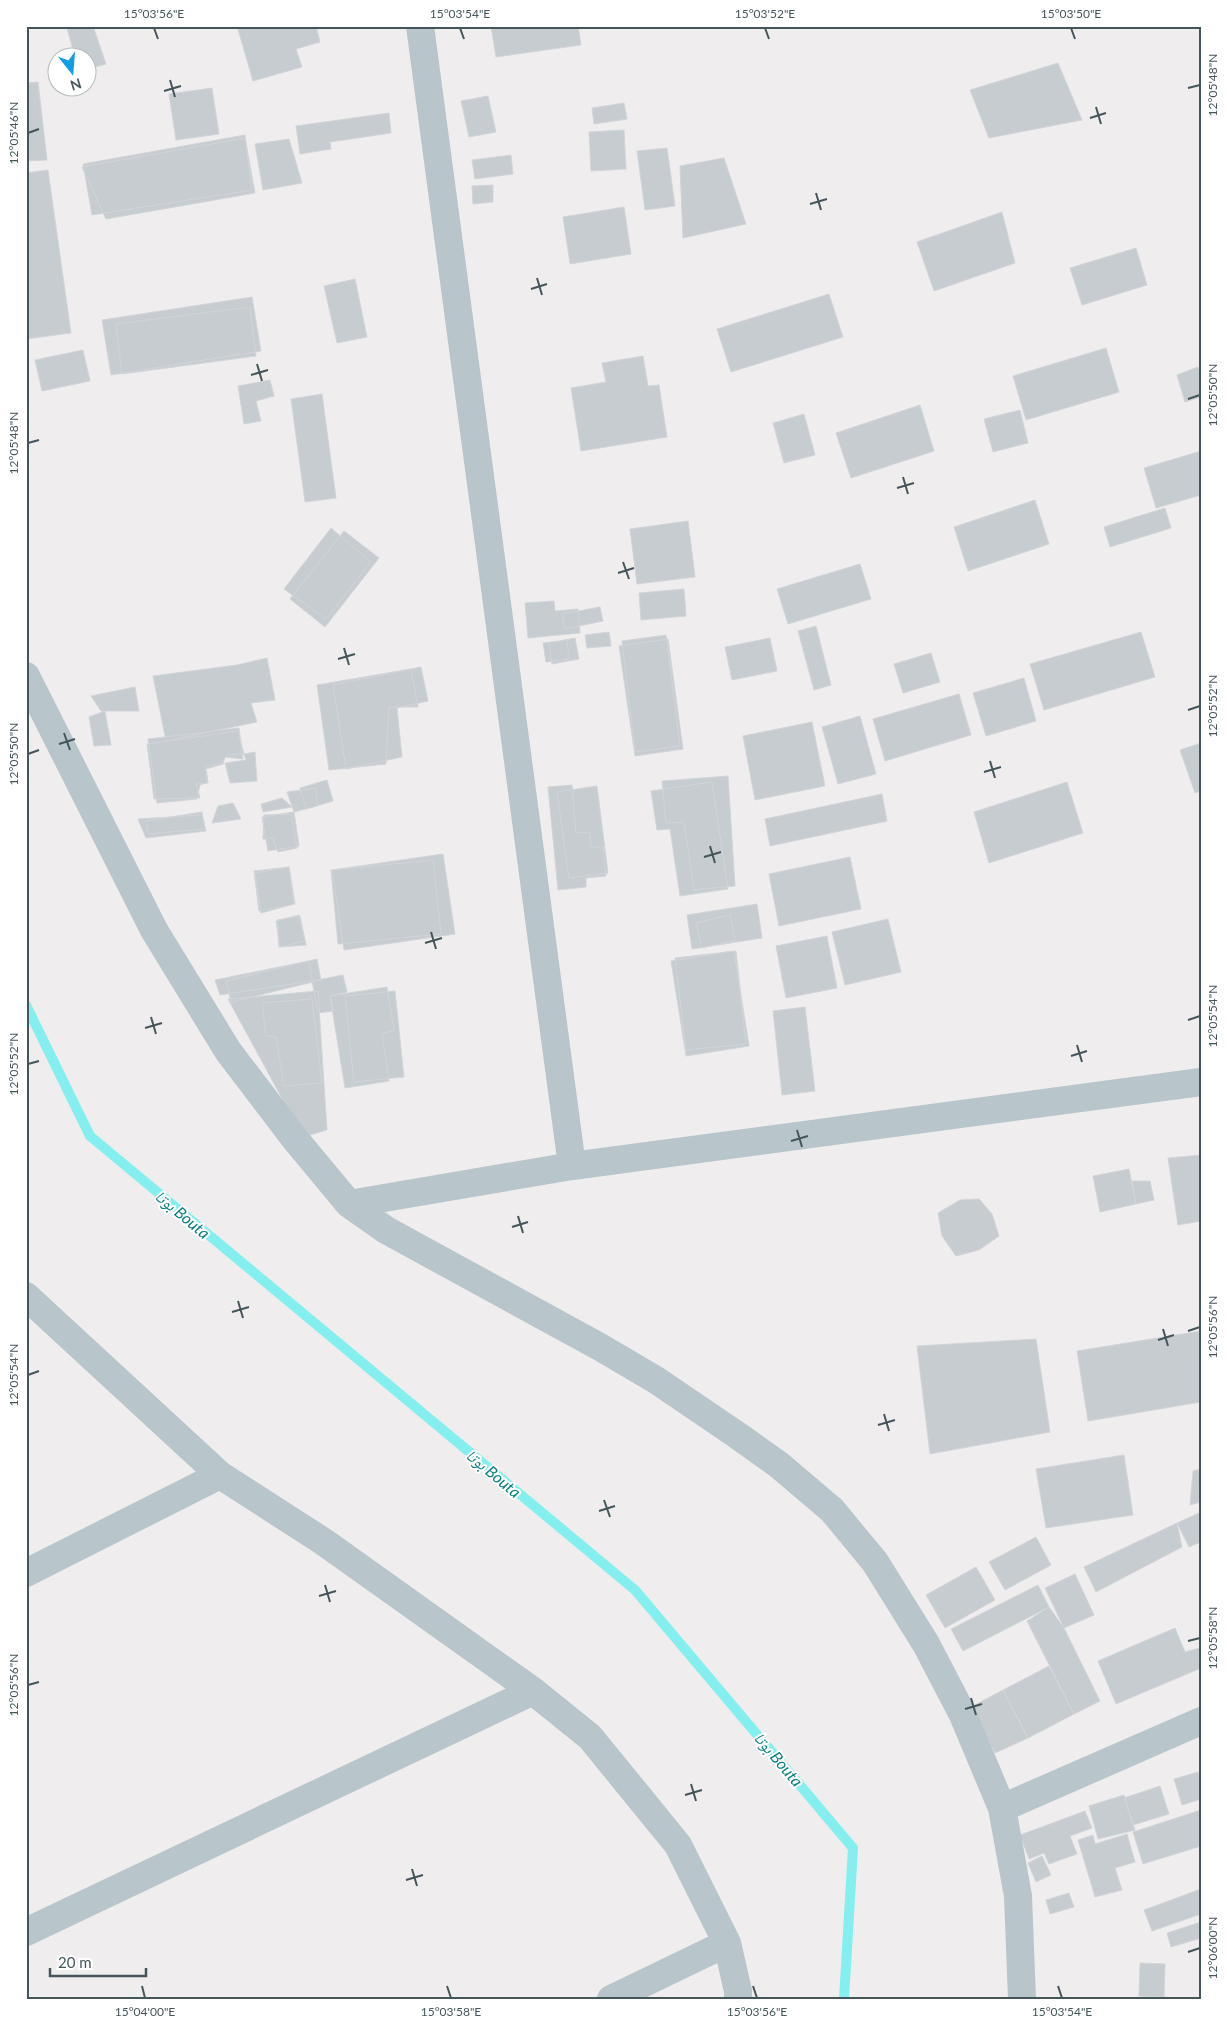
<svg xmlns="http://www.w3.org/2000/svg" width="1227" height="2025" viewBox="0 0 1227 2025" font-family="Lato,'Noto Naskh Arabic',sans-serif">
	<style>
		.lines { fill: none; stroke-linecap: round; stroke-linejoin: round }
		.stream { stroke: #84efee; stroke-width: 10 }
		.building { fill: #c7ccd0; stroke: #d1d5d9 }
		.minor { stroke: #b8c6cb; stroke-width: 28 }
		.ticks { fill: none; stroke: #45565b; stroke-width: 2 }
		.labels { text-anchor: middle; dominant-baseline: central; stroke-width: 4; stroke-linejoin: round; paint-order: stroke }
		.water-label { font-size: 16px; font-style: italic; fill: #097e7e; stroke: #fff }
		.neatline { fill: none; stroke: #45565b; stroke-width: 2 }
		.ticks-label { font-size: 12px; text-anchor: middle; fill: #45565b }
	</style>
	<rect width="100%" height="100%" fill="#f0edee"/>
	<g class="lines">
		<!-- stream -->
		<path class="stream" d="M 26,1005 L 90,1136 L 635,1590 L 853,1848 L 844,1999"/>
	</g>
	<!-- building -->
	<path class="building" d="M 74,26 L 93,26 L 106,64 L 88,69 L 88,58 L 72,58 L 75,57 L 67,28 Z
		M 237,26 L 316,26 L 320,42 L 296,49 L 302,67 L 253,81 Z
		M 491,26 L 578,26 L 581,45 L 496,57 Z
		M 1058,63 L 1082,120 L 989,138 L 970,90 Z
		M 38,82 L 47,160 L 26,161 L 26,83 Z
		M 212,88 L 219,134 L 176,140 L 169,94 Z
		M 488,96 L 496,132 L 469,137 L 461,101 Z
		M 624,103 L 627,119 L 594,124 L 592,108 Z
		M 389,113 L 391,133 L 330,142 L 331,149 L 300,154 L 296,126 Z
		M 624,130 L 626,169 L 591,171 L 589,132 Z
		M 245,135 L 252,190 L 92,215 L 83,164 Z
		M 245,138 L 255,193 L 106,219 L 82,167 Z
		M 289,139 L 302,183 L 263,190 L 255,144 Z
		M 667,148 L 675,206 L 645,210 L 637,151 Z
		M 511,155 L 513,174 L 475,179 L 472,160 Z
		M 724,158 L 746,224 L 683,238 L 680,166 Z
		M 48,170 L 71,333 L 26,339 L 26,173 Z
		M 493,185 L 493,202 L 473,204 L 472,186 Z
		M 624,207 L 631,254 L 570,264 L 563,217 Z
		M 1002,212 L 1015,263 L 934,291 L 917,242 Z
		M 1136,248 L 1147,285 L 1082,305 L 1070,268 Z
		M 355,279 L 367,337 L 337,343 L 324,286 Z
		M 829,294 L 843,337 L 731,372 L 717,329 Z
		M 252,297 L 261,351 L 111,375 L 102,320 Z
		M 250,307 L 256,356 L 122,374 L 116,324 Z
		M 1106,348 L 1119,392 L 1026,420 L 1013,376 Z
		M 83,350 L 90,381 L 42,391 L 35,360 Z
		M 643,356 L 648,386 L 659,385 L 667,437 L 581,451 L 571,388 L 606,382 L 602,363 Z
		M 1198,367 L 1201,374 L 1201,397 L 1185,402 L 1177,375 Z
		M 270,380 L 274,396 L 256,401 L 261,421 L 244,424 L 238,386 Z
		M 322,394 L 336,498 L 305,502 L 291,399 Z
		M 920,405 L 934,451 L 851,478 L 836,433 Z
		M 1020,410 L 1028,443 L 993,452 L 984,419 Z
		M 804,414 L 815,455 L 784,463 L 773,423 Z
		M 1201,451 L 1201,495 L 1156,508 L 1144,468 Z
		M 1035,500 L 1049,544 L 968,571 L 954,527 Z
		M 1165,508 L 1171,528 L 1110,547 L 1104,527 Z
		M 688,521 L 695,577 L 637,584 L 630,529 Z
		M 331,528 L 371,562 L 326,619 L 284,589 Z
		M 344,531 L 379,558 L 325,627 L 290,599 Z
		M 860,564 L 871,599 L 788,624 L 777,589 Z
		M 684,589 L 686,616 L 641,620 L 639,593 Z
		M 554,601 L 555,611 L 578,609 L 580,633 L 528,638 L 525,603 Z
		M 600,607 L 603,621 L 565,629 L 562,614 Z
		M 816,626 L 831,685 L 814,690 L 798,631 Z
		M 609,632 L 611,646 L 587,648 L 585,635 Z
		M 1141,632 L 1155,677 L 1044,710 L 1030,664 Z
		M 666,635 L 680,746 L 635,752 L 622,641 Z
		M 575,638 L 579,659 L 552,664 L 549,643 Z
		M 770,638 L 777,671 L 732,680 L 725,647 Z
		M 668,639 L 683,749 L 635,756 L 619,646 Z
		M 567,640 L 569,659 L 546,662 L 543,643 Z
		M 931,653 L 940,682 L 903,693 L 894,664 Z
		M 267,658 L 275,700 L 251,703 L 257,722 L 166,741 L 153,676 L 237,665 Z
		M 421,667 L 428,701 L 397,708 L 402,757 L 346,769 L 333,685 Z
		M 411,669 L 418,707 L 389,707 L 386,764 L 329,770 L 317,685 Z
		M 1024,678 L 1036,721 L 986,736 L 973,693 Z
		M 135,687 L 139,711 L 101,711 L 91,696 Z
		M 959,694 L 971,735 L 885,761 L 873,719 Z
		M 105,711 L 111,745 L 94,746 L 89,717 Z
		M 860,716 L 876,774 L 838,784 L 822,727 Z
		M 812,722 L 825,786 L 755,800 L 743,736 Z
		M 239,728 L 243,759 L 225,757 L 223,764 L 206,769 L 208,782 L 200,785 L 197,799 L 157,803 L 148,739 Z
		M 238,731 L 244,754 L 228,754 L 221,763 L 205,767 L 208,783 L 196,784 L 200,798 L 154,799 L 147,744 Z
		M 1201,743 L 1201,791 L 1195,793 L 1180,750 Z
		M 255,752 L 257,781 L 230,783 L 225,763 L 246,760 L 244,754 Z
		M 728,776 L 735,886 L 694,890 L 684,822 L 666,823 L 662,781 Z
		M 327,780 L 333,801 L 306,809 L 300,788 Z
		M 712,782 L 728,889 L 680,896 L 670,829 L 657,830 L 651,791 Z
		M 1067,782 L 1083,833 L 989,863 L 974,812 Z
		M 572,785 L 576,833 L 590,832 L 591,848 L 603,846 L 606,876 L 586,878 L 586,887 L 558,890 L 548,787 Z
		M 597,786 L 608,873 L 569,878 L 557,792 Z
		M 316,788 L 317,806 L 294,812 L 287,792 Z
		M 882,794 L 887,821 L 770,846 L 765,819 Z
		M 282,798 L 292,807 L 263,812 L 261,804 Z
		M 233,803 L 241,819 L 212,823 L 218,806 Z
		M 202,812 L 205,829 L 148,834 L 146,821 Z
		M 294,812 L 299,846 L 268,851 L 262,817 Z
		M 291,814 L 297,848 L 278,852 L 273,838 L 263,839 L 264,815 Z
		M 202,815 L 206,831 L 146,838 L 138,819 Z
		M 443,854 L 455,934 L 344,950 L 332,870 Z
		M 850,857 L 861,909 L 779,926 L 769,874 Z
		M 433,860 L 441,934 L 338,944 L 331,870 Z
		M 289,867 L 294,904 L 261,913 L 255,873 Z
		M 289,867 L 295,904 L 259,911 L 254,871 Z
		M 757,904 L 762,938 L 692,949 L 687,915 Z
		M 299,915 L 305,941 L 280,947 L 276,921 Z
		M 730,915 L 735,940 L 702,948 L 696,923 Z
		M 300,916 L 306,945 L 279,947 L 277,920 Z
		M 888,919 L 901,972 L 845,985 L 832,932 Z
		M 827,936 L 837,988 L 786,998 L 776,946 Z
		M 734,951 L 749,1046 L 686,1056 L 671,961 Z
		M 736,951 L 746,1044 L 686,1050 L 675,958 Z
		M 317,959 L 321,980 L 231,1002 L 226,981 Z
		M 309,961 L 312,981 L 220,995 L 215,980 Z
		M 343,975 L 347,992 L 330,996 L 333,1011 L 318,1013 L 312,981 Z
		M 387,987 L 394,1031 L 382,1033 L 389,1081 L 345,1088 L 330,996 Z
		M 318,991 L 327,1130 L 303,1137 L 228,999 Z
		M 395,991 L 404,1077 L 354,1082 L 345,996 Z
		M 312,999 L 322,1083 L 284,1086 L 276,1037 L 266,1036 L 262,1003 Z
		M 805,1007 L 815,1091 L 782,1095 L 773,1011 Z
		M 1201,1155 L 1201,1221 L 1178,1225 L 1168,1158 Z
		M 1129,1169 L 1136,1204 L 1100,1212 L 1093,1176 Z
		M 1132,1181 L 1150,1181 L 1154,1200 L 1136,1204 Z
		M 979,1199 L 992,1214 L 999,1236 L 979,1250 L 956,1256 L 942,1236 L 938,1213 L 960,1200 Z
		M 1201,1331 L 1201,1402 L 1088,1421 L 1077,1351 Z
		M 1036,1339 L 1050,1432 L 930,1454 L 917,1346 Z
		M 1124,1455 L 1133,1515 L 1046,1528 L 1036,1469 Z
		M 1201,1469 L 1201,1502 L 1190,1505 L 1193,1471 Z
		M 1201,1512 L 1201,1542 L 1189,1547 L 1177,1523 Z
		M 1177,1523 L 1182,1547 L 1096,1592 L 1084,1567 Z
		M 1036,1537 L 1051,1565 L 1005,1590 L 989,1562 Z
		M 976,1567 L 995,1600 L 945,1628 L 926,1595 Z
		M 1075,1574 L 1094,1615 L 1064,1628 L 1045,1588 Z
		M 1038,1585 L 1049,1607 L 963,1651 L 951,1629 Z
		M 1049,1607 L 1064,1628 L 1100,1701 L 1074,1714 L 1027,1621 Z
		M 1175,1628 L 1185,1652 L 1200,1648 L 1201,1668 L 1116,1704 L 1098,1661 Z
		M 1049,1666 L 1074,1714 L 1028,1738 L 1003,1690 Z
		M 1003,1690 L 1028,1738 L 995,1753 L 971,1707 Z
		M 1198,1772 L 1201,1780 L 1201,1799 L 1182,1805 L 1174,1779 Z
		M 1160,1786 L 1169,1814 L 1133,1825 L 1124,1798 Z
		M 1124,1795 L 1135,1830 L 1098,1839 L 1089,1806 Z
		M 1201,1810 L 1201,1846 L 1143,1864 L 1133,1832 Z
		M 1085,1811 L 1092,1828 L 1070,1836 L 1077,1854 L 1049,1864 L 1044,1853 L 1029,1859 L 1020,1835 Z
		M 1127,1834 L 1135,1862 L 1115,1868 L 1122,1890 L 1095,1897 L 1078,1840 L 1093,1835 L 1095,1844 Z
		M 1042,1856 L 1051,1875 L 1036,1882 L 1028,1863 Z
		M 1201,1889 L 1201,1914 L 1152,1931 L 1144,1910 Z
		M 1069,1893 L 1074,1907 L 1050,1914 L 1046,1900 Z
		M 1201,1922 L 1201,1938 L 1171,1947 L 1167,1933 Z
		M 1140,1963 L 1165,1964 L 1164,1997 L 1139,1996 Z"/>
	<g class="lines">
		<!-- minor -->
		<path class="minor" d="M 420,26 L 572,1166
			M 26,676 L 154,930 L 228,1051 L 295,1139 L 349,1204 L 386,1230 L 600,1347 L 656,1380 L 737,1435 L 779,1465 L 832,1510 L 875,1562 L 926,1644 L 963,1715 L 1002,1808 L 1018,1896 L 1022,1999
			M 349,1204 L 572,1166 L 1201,1082
			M 26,1296 L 220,1475 L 324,1542 L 533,1691 L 590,1737 L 678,1845 L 727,1943 L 738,1991 L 738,1999
			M 26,1573 L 220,1475
			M 1002,1808 L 1201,1721
			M 26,1932 L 533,1691
			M 611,1999 L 727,1943"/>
	</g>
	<!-- ticks -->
	<path class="ticks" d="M 154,28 L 158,39M 460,28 L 464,39M 765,28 L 769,39M 1071,28 L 1075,39M 170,80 L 175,97M 1188,88 L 1200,85M 164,91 L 181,86M 1096,107 L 1101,124M 1090,118 L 1106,113M 28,133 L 39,129M 816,193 L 821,210M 810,204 L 827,199M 537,278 L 542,295M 531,289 L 547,284M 257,364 L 262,381M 251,375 L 268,370M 1188,399 L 1200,395M 28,443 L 39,440M 903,477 L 908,494M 897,488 L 914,483M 623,562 L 629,579M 618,573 L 634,568M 344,648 L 349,665M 338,659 L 355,654M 1188,710 L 1200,706M 64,733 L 70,750M 59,744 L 75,739M 28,754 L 39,750M 990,761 L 995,778M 984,772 L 1001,767M 710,846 L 715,863M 704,857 L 721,852M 431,932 L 436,949M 425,943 L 442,938M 151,1017 L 156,1034M 1188,1020 L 1200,1016M 145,1028 L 162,1023M 1077,1045 L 1082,1062M 1071,1056 L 1087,1051M 28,1064 L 39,1061M 797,1130 L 802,1147M 791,1141 L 808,1136M 518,1216 L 523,1233M 512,1227 L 528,1222M 238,1301 L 243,1318M 232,1312 L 249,1307M 1163,1329 L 1168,1346M 1188,1331 L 1200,1327M 1158,1340 L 1174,1335M 28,1375 L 39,1371M 884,1414 L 889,1431M 878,1425 L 895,1420M 604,1500 L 610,1517M 599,1511 L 615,1506M 325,1585 L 330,1602M 319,1596 L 336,1591M 1188,1641 L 1200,1638M 28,1685 L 39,1682M 971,1698 L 976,1715M 965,1709 L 982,1704M 691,1784 L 696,1801M 685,1795 L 702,1790M 412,1869 L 417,1886M 406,1880 L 423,1875M 1188,1952 L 1200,1948M 142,1986 L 145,1998M 447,1986 L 451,1998M 753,1986 L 757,1998M 1058,1986 L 1062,1998"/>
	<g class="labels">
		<!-- water labels -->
		<g class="water-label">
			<text transform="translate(183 1214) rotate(40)">بوتا Bouta</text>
			<text transform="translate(494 1473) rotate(40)">بوتا Bouta</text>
			<text transform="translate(779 1759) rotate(50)">بوتا Bouta</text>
		</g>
	</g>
	<!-- border -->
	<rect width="1227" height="2025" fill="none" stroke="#ffffff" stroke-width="55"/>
	<!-- north arrow -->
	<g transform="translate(72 72) rotate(163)"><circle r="24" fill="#ffffff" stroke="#b5bbbd"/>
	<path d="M0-4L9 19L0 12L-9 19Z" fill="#119de6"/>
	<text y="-8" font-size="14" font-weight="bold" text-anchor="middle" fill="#45565b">N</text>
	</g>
	<!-- scale -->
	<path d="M50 1968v8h96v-8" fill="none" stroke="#45565b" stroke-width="2.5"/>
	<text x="58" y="1968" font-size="15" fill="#45565b" stroke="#ffffff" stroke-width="4" paint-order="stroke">20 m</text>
	<rect x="28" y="28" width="1172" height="1970" class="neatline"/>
	<g class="ticks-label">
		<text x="154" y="18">15°03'56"E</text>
		<text x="460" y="18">15°03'54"E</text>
		<text x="765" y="18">15°03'52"E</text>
		<text x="1071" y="18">15°03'50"E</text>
		<text transform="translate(1213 85) rotate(-90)" y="4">12°05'48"N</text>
		<text transform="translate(14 133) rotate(-90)" y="4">12°05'46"N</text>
		<text transform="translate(1213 395) rotate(-90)" y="4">12°05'50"N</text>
		<text transform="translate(14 443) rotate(-90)" y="4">12°05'48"N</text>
		<text transform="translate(1213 706) rotate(-90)" y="4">12°05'52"N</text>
		<text transform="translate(14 754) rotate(-90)" y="4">12°05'50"N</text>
		<text transform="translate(1213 1016) rotate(-90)" y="4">12°05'54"N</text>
		<text transform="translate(14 1064) rotate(-90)" y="4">12°05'52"N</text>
		<text transform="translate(1213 1327) rotate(-90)" y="4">12°05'56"N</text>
		<text transform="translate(14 1375) rotate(-90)" y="4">12°05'54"N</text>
		<text transform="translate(1213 1638) rotate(-90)" y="4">12°05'58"N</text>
		<text transform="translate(14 1685) rotate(-90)" y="4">12°05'56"N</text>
		<text transform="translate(1213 1948) rotate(-90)" y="4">12°06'00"N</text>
		<text x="145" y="2016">15°04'00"E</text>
		<text x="451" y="2016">15°03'58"E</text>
		<text x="757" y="2016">15°03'56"E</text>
		<text x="1062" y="2016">15°03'54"E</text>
	</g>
</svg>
